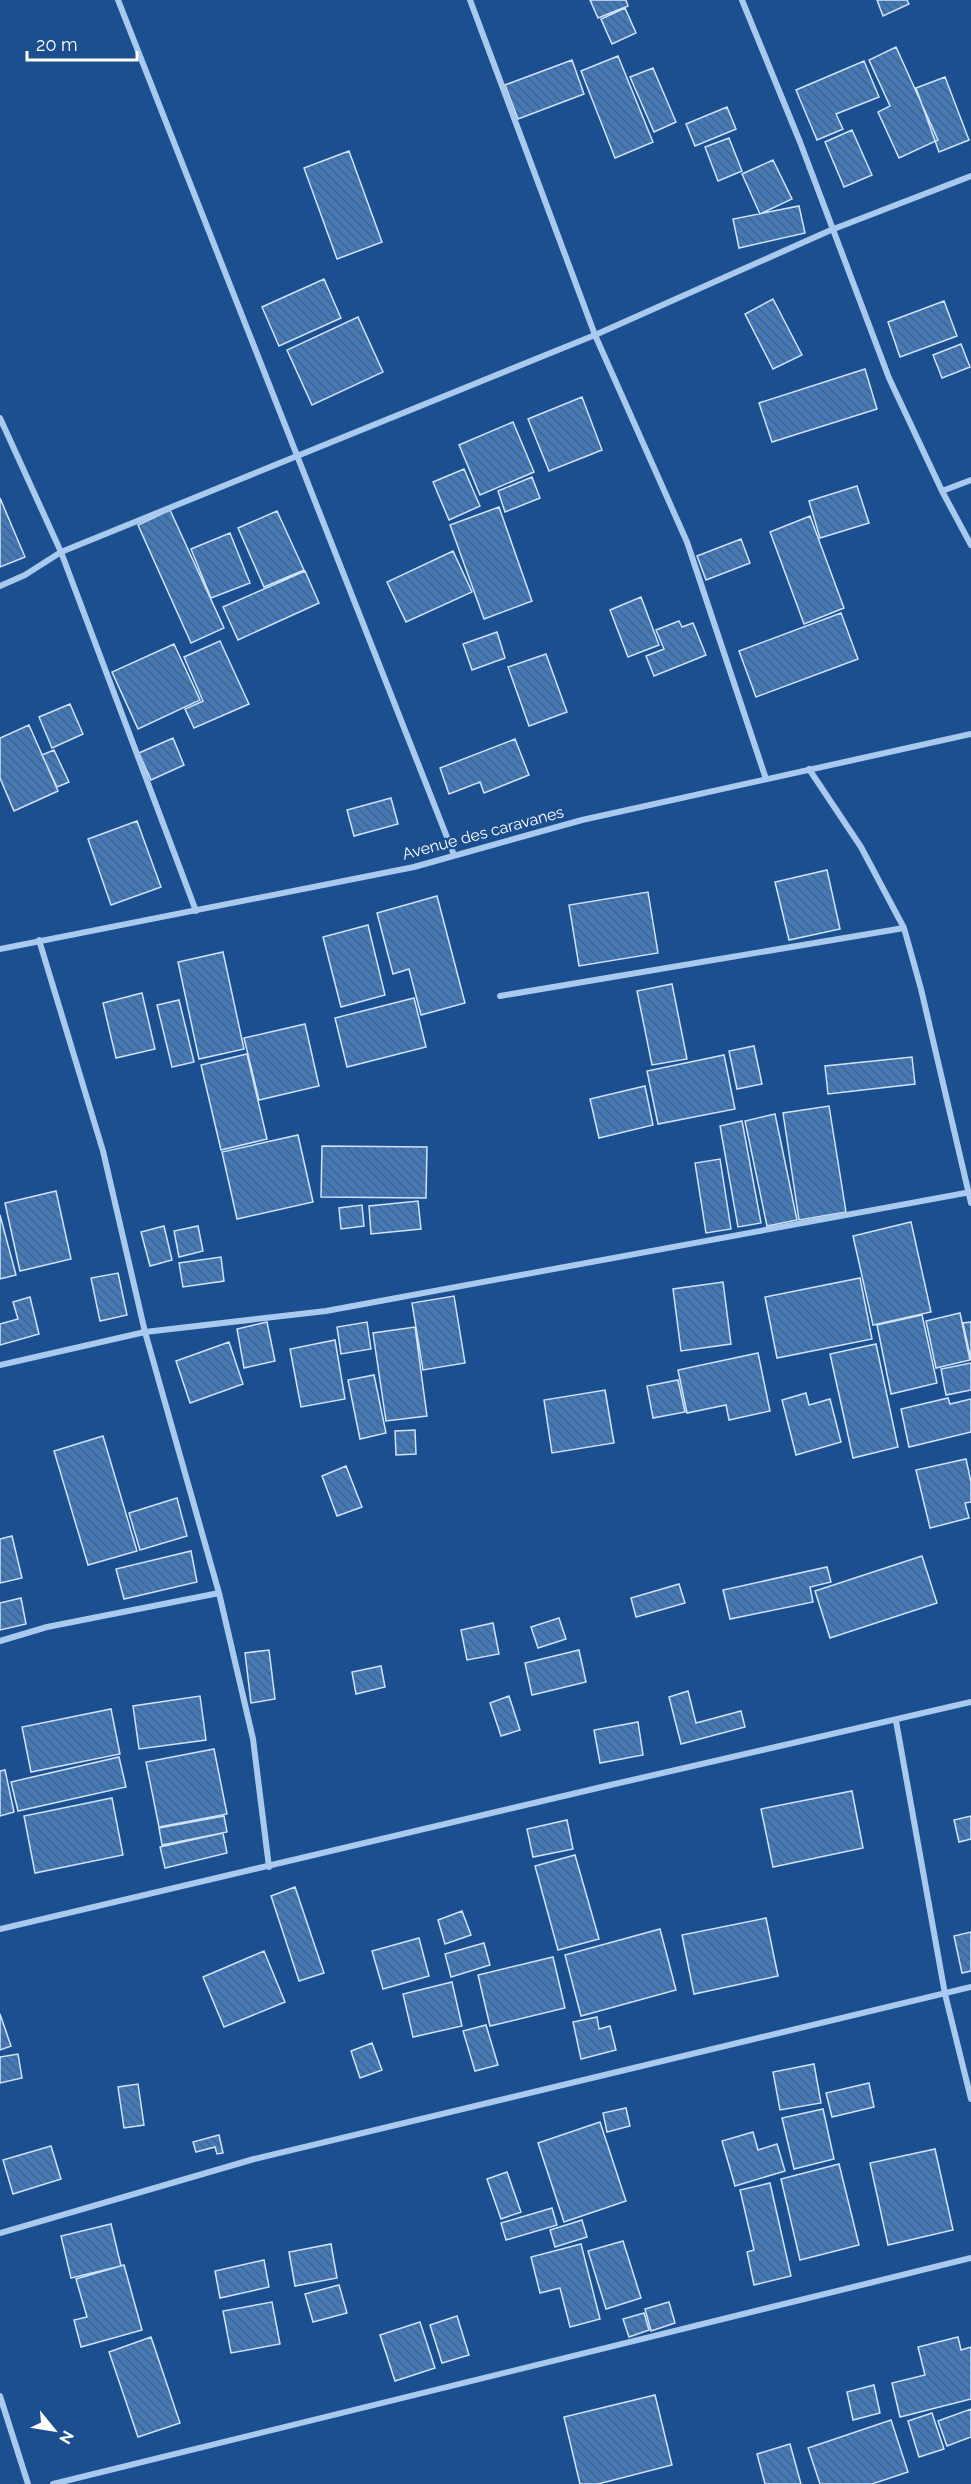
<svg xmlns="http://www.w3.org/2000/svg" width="971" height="2484" viewBox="0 0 971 2484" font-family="Raleway,sans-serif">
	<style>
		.building { fill: url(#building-back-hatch); stroke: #cfe3fa; stroke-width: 1.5 }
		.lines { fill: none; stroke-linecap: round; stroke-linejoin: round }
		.minor { stroke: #a9c9ee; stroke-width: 6 }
		.labels { text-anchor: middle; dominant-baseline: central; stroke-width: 5; stroke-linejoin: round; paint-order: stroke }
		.street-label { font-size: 16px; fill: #fff; stroke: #1b4f8f }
	</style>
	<defs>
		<pattern id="building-back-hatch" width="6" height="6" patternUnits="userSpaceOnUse" patternTransform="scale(1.5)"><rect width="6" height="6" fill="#4478b7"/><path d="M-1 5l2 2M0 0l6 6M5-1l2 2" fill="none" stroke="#486282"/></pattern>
	</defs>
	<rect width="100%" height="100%" fill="#1b4f8f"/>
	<!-- building -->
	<path class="building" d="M 590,0 L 626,0 L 628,6 L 598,18 Z
		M 877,0 L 907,0 L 909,4 L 883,16 Z
		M 625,8 L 636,33 L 612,44 L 601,19 Z
		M 896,47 L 938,140 L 899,158 L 878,112 L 890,106 L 869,60 Z
		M 618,56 L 653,142 L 615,158 L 581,71 Z
		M 572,60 L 584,94 L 518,119 L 505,85 Z
		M 864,61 L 879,97 L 836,114 L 843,129 L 817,140 L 796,90 Z
		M 653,68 L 676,122 L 654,132 L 630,77 Z
		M 945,77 L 969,140 L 939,152 L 916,88 Z
		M 727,107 L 736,129 L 695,146 L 686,124 Z
		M 852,130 L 872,175 L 844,187 L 825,142 Z
		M 729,138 L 742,171 L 718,181 L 705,147 Z
		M 349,151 L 382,242 L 337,259 L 304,168 Z
		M 773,160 L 792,199 L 760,214 L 742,174 Z
		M 799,206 L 805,233 L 739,248 L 733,219 Z
		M 324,279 L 341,318 L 279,346 L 262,307 Z
		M 773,299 L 802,355 L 773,369 L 745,314 Z
		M 944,301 L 957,336 L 900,357 L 888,322 Z
		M 358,317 L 383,372 L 312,405 L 287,350 Z
		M 961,344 L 970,367 L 942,378 L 933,355 Z
		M 865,369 L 877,409 L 772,442 L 759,403 Z
		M 582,397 L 602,450 L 549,471 L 528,419 Z
		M 513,422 L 534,472 L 480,495 L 459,445 Z
		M 464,469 L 480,506 L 449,520 L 433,482 Z
		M 532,477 L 540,498 L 505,512 L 498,491 Z
		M 857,486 L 869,523 L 820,538 L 809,501 Z
		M 0,498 L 25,557 L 0,567 Z
		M 499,507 L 532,601 L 484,619 L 450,525 Z
		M 170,510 L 224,628 L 191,643 L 138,525 Z
		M 277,511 L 304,570 L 264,587 L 238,528 Z
		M 810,516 L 844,608 L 804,624 L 770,532 Z
		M 230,533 L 250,583 L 211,598 L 191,549 Z
		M 741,539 L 750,563 L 706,580 L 697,556 Z
		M 453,551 L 472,592 L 406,622 L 387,582 Z
		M 305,571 L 319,603 L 238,640 L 223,607 Z
		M 641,597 L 659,645 L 628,657 L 610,610 Z
		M 841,613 L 858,659 L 756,697 L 739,651 Z
		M 679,621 L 682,627 L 693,623 L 706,655 L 654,676 L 646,656 L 664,649 L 656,630 Z
		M 497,632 L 505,658 L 472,670 L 463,644 Z
		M 220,641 L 249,704 L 194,728 L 185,709 L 203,701 L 184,657 Z
		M 174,644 L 200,700 L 138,729 L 112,672 Z
		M 546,654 L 567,712 L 529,726 L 508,667 Z
		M 70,704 L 83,734 L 52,748 L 39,717 Z
		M 29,725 L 58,791 L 14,811 L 0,778 L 0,738 Z
		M 173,738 L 184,765 L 151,780 L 139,753 Z
		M 515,739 L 529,775 L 484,793 L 480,782 L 449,794 L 440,768 Z
		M 54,750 L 69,782 L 57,787 L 42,755 Z
		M 391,798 L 398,824 L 354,836 L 347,810 Z
		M 137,821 L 161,887 L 111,905 L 88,839 Z
		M 827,870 L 840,929 L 789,940 L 775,882 Z
		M 648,892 L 658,953 L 579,966 L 569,905 Z
		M 437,896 L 465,1003 L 421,1015 L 409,969 L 393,974 L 377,913 Z
		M 368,925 L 385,995 L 341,1007 L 323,937 Z
		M 223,952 L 244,1049 L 199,1059 L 178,962 Z
		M 672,984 L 687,1059 L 652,1065 L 637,991 Z
		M 142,993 L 155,1049 L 116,1058 L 103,1003 Z
		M 414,998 L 426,1047 L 347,1067 L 335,1018 Z
		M 179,1000 L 194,1062 L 172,1067 L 157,1005 Z
		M 305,1024 L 319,1086 L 259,1100 L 244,1038 Z
		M 754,1046 L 762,1084 L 737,1089 L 729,1051 Z
		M 247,1054 L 267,1139 L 221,1150 L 201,1065 Z
		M 724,1055 L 735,1109 L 658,1124 L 647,1071 Z
		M 912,1057 L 915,1084 L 828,1094 L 825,1066 Z
		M 645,1086 L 653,1125 L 599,1138 L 590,1099 Z
		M 829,1106 L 846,1212 L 799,1220 L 783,1113 Z
		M 775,1114 L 797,1220 L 767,1226 L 745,1121 Z
		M 742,1121 L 761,1223 L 738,1227 L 720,1126 Z
		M 298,1135 L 313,1202 L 237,1219 L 222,1152 Z
		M 322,1146 L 427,1147 L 426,1198 L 321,1197 Z
		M 720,1159 L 731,1229 L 706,1233 L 695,1163 Z
		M 56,1191 L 71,1259 L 20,1271 L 5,1203 Z
		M 418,1201 L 421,1229 L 371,1234 L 369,1206 Z
		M 362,1205 L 364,1226 L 341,1229 L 339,1208 Z
		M 0,1215 L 16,1275 L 0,1279 Z
		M 911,1222 L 931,1312 L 873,1325 L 853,1236 Z
		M 164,1226 L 172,1260 L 150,1266 L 141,1232 Z
		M 198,1226 L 203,1251 L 179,1257 L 174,1231 Z
		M 221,1257 L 224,1281 L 183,1287 L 179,1263 Z
		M 118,1273 L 127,1315 L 100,1321 L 91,1278 Z
		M 860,1278 L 872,1339 L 777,1358 L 765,1297 Z
		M 723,1282 L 731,1344 L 681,1351 L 673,1289 Z
		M 454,1296 L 465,1363 L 423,1370 L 412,1303 Z
		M 30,1297 L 39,1334 L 0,1345 L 0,1324 L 18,1319 L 13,1302 Z
		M 960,1313 L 970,1360 L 936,1368 L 926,1321 Z
		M 922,1315 L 937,1383 L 891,1394 L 877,1325 Z
		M 267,1322 L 275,1361 L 244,1368 L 237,1329 Z
		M 367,1322 L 371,1349 L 341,1354 L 337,1327 Z
		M 971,1322 L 971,1360 L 963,1323 Z
		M 415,1327 L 427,1416 L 386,1421 L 373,1333 Z
		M 335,1340 L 345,1399 L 301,1407 L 290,1349 Z
		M 229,1342 L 243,1384 L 190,1403 L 176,1361 Z
		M 876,1344 L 898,1447 L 853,1458 L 830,1354 Z
		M 758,1353 L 770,1411 L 729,1420 L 726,1405 L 687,1413 L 678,1370 Z
		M 971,1363 L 971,1390 L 946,1395 L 941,1369 Z
		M 374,1375 L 386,1433 L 360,1439 L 348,1380 Z
		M 678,1380 L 685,1412 L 653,1418 L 647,1386 Z
		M 605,1390 L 614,1443 L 552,1453 L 544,1400 Z
		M 806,1393 L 809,1405 L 830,1399 L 841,1442 L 796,1455 L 782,1400 Z
		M 948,1398 L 950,1404 L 971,1399 L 971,1432 L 909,1447 L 901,1409 Z
		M 415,1430 L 416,1454 L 396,1455 L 395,1431 Z
		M 103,1436 L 137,1551 L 88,1565 L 54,1451 Z
		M 966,1459 L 971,1482 L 971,1502 L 965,1503 L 969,1518 L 930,1528 L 916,1470 Z
		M 346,1466 L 362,1507 L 337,1516 L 322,1476 Z
		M 177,1498 L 187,1536 L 140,1550 L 129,1513 Z
		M 12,1536 L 22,1578 L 0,1583 L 0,1539 Z
		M 191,1551 L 197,1582 L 124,1599 L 116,1569 Z
		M 922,1556 L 937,1603 L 830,1638 L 815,1591 Z
		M 827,1567 L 831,1582 L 810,1587 L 813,1602 L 730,1619 L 723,1590 Z
		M 679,1584 L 685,1603 L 636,1617 L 631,1598 Z
		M 21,1598 L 26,1624 L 0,1630 L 0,1603 Z
		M 559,1618 L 566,1639 L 538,1648 L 531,1627 Z
		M 493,1623 L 499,1654 L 467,1660 L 461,1630 Z
		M 269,1650 L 275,1699 L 251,1703 L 245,1653 Z
		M 579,1650 L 586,1682 L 532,1695 L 525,1663 Z
		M 381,1666 L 385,1687 L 356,1694 L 352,1672 Z
		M 688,1691 L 696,1723 L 741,1711 L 745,1727 L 681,1744 L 669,1697 Z
		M 200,1696 L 206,1740 L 139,1749 L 133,1706 Z
		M 509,1696 L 520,1730 L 501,1736 L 490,1703 Z
		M 111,1709 L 120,1754 L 31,1772 L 22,1727 Z
		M 638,1722 L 643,1755 L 600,1763 L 594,1730 Z
		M 214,1749 L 227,1814 L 159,1827 L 146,1762 Z
		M 119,1757 L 126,1787 L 18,1811 L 11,1782 Z
		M 5,1770 L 14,1812 L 0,1816 L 0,1771 Z
		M 852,1791 L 863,1848 L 773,1867 L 761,1809 Z
		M 112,1798 L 123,1855 L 35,1873 L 24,1816 Z
		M 224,1816 L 227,1832 L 162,1845 L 159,1828 Z
		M 971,1816 L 971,1839 L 959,1842 L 954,1820 Z
		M 567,1820 L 573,1849 L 533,1857 L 527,1829 Z
		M 223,1833 L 227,1853 L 165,1868 L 160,1847 Z
		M 575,1855 L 599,1939 L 558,1950 L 535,1866 Z
		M 295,1887 L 324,1973 L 299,1981 L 271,1896 Z
		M 462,1911 L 471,1935 L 445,1944 L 438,1920 Z
		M 766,1918 L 778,1976 L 694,1994 L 682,1935 Z
		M 660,1929 L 676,1990 L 581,2016 L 565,1955 Z
		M 971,1932 L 971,1971 L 962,1973 L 954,1936 Z
		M 419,1938 L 429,1976 L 383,1989 L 372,1951 Z
		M 484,1943 L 490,1965 L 451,1977 L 445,1954 Z
		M 264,1951 L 285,2002 L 224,2027 L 203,1977 Z
		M 553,1957 L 565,2008 L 490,2026 L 478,1975 Z
		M 452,1982 L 462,2026 L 413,2037 L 403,1994 Z
		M 0,2014 L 11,2046 L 0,2050 Z
		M 597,2017 L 599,2029 L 610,2026 L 616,2050 L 581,2059 L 573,2022 Z
		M 486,2025 L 498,2065 L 475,2071 L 463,2031 Z
		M 372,2043 L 382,2070 L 360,2078 L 351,2051 Z
		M 18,2054 L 22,2078 L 0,2083 L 0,2057 Z
		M 814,2064 L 821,2103 L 780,2110 L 773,2072 Z
		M 869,2083 L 874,2107 L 832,2117 L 826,2093 Z
		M 138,2084 L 144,2125 L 124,2128 L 118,2087 Z
		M 626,2108 L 630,2126 L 607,2132 L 603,2113 Z
		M 823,2109 L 834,2159 L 794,2169 L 782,2118 Z
		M 600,2122 L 626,2201 L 564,2222 L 538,2143 Z
		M 753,2132 L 758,2150 L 777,2144 L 785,2171 L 735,2186 L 722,2141 Z
		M 219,2135 L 223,2153 L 217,2154 L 215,2147 L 196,2152 L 193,2142 Z
		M 51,2146 L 61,2179 L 13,2194 L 3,2160 Z
		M 935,2149 L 953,2230 L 888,2245 L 870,2163 Z
		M 839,2164 L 859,2245 L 800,2260 L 781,2179 Z
		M 507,2172 L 521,2212 L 501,2219 L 487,2179 Z
		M 770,2183 L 791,2276 L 754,2285 L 747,2252 L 754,2250 L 740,2190 Z
		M 552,2208 L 557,2225 L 506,2240 L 501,2223 Z
		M 582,2220 L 587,2237 L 555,2247 L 550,2230 Z
		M 111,2224 L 121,2266 L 71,2278 L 61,2236 Z
		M 623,2241 L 641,2298 L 606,2309 L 588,2251 Z
		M 331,2244 L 337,2278 L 295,2286 L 289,2252 Z
		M 581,2244 L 600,2319 L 570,2327 L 560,2288 L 540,2293 L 531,2257 Z
		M 264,2260 L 269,2287 L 220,2298 L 215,2271 Z
		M 124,2265 L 142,2330 L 81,2347 L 74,2320 L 87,2317 L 76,2279 Z
		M 339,2285 L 347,2313 L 313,2322 L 305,2294 Z
		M 272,2302 L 280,2344 L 231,2353 L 223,2311 Z
		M 669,2302 L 675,2323 L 651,2331 L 645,2309 Z
		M 644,2313 L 649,2330 L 629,2337 L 623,2319 Z
		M 457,2316 L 469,2355 L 442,2363 L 430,2325 Z
		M 420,2322 L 435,2368 L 395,2381 L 380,2335 Z
		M 151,2337 L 180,2423 L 138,2437 L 109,2352 Z
		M 958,2337 L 961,2350 L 971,2347 L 971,2399 L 900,2417 L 892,2383 L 925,2375 L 918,2347 Z
		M 874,2385 L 880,2413 L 853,2420 L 847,2392 Z
		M 655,2395 L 672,2465 L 598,2484 L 580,2484 L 564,2417 Z
		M 971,2409 L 971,2437 L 947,2446 L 938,2421 Z
		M 932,2413 L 944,2449 L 919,2457 L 908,2421 Z
		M 891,2420 L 908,2472 L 872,2484 L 820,2484 L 808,2448 Z
		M 790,2444 L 801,2484 L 765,2484 L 757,2454 Z"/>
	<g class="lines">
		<!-- minor -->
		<path class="minor" d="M 118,0 L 454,855
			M 470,0 L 595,335 L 687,542 L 766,779
			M 742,0 L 800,142 L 889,378 L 942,491 L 971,545
			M 0,418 L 61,552 L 196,911
			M 942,491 L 971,480
			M 0,586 L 25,575 L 61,552 L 595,335 L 831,230 L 971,176
			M 809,769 L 861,847 L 904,928 L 921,989 L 971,1203
			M 39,940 L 103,1151 L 145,1332 L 219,1593 L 253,1739 L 269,1867
			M 0,949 L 414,867 L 582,820 L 971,734
			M 500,996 L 904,928
			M 0,1365 L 145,1332 L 326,1311 L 971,1192
			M 0,1641 L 47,1627 L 219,1593
			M 896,1721 L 945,1994 L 971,2099
			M 0,1929 L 606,1786 L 971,1702
			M 0,2233 L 254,2159 L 971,1987
			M 0,2396 L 28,2484
			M 53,2484 L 971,2258"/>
	</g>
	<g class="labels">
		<!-- street labels -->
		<g class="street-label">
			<text transform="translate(483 833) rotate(-15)">Avenue des caravanes</text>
		</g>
	</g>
	<!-- north arrow -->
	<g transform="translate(54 2430) rotate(120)" stroke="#1b4f8f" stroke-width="4.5" paint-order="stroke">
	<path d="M0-4.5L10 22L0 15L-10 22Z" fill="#ffffff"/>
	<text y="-9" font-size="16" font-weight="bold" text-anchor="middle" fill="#ffffff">N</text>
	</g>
	<!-- scale -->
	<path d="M27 51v9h110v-9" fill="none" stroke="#ffffff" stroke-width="3"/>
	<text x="36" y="51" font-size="18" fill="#ffffff" stroke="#1b4f8f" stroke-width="4.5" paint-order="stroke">20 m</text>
</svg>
